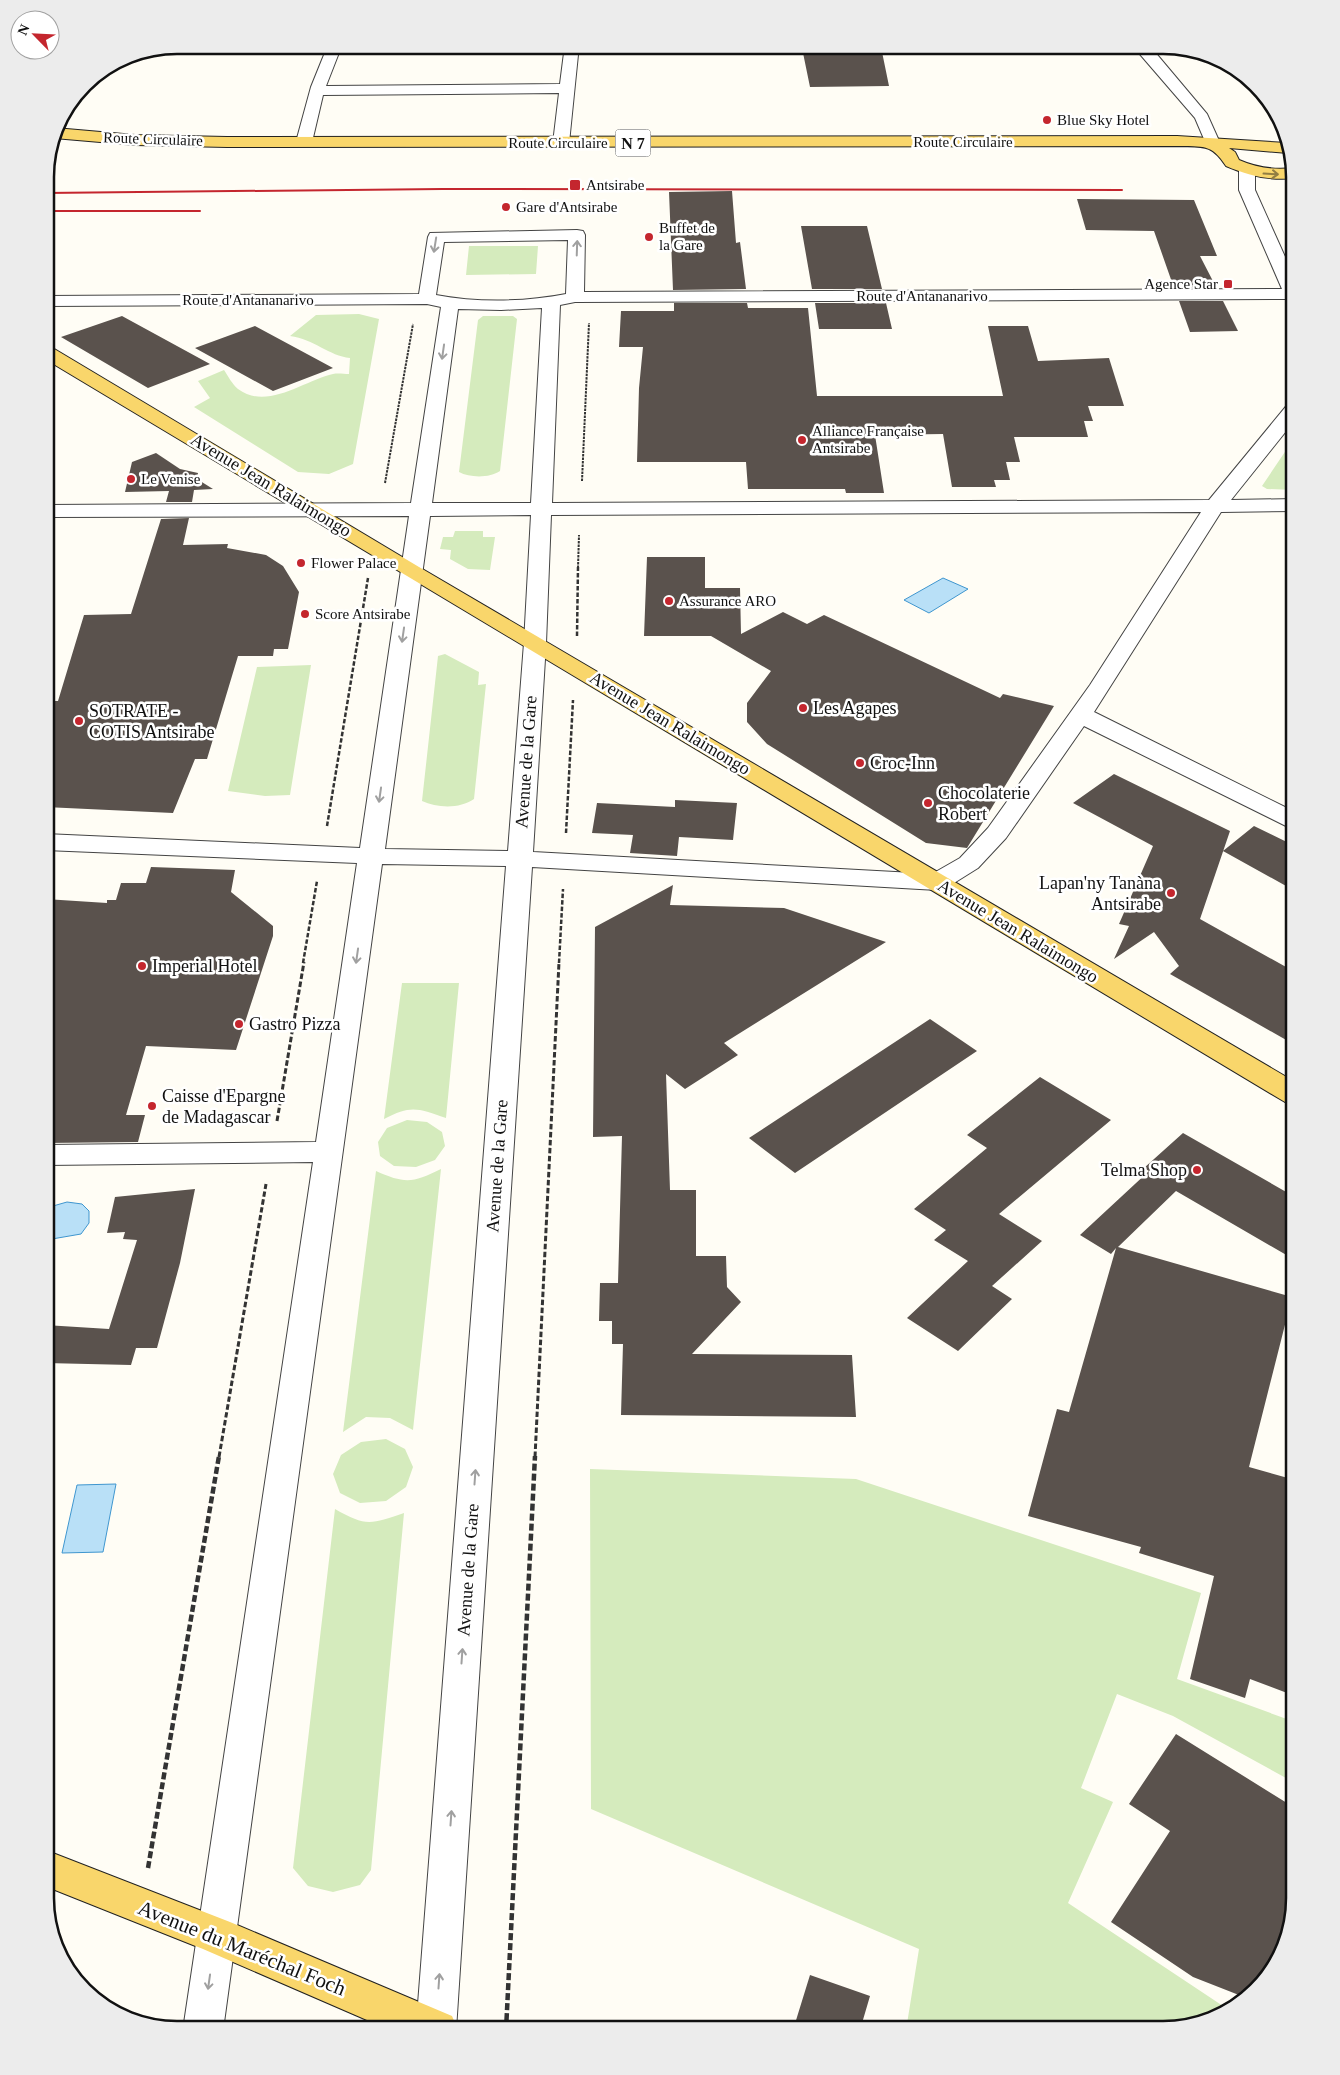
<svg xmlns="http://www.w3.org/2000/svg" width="1340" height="2075" viewBox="0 0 1340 2075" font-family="Georgia,serif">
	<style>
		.green { fill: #d5ebbd }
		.water { fill: #b9e0f7; stroke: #3f96cf }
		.building { fill: #5a524d }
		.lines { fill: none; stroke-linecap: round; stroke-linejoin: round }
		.minor-casing { stroke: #444; stroke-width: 2 }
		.major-casing { stroke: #222; stroke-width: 2 }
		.path-far3 { stroke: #333; stroke-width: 2; stroke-dasharray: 2.5 1; stroke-linecap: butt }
		.path-far2 { stroke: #333; stroke-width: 2.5; stroke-dasharray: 4.5 2; stroke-linecap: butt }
		.path-far1 { stroke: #333; stroke-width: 3; stroke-dasharray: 5.5 2.5; stroke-linecap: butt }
		.path { stroke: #333; stroke-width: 4.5; stroke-dasharray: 7 3; stroke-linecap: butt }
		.minor { fill: #fff; fill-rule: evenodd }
		.major { fill: #f9d66b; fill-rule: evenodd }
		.rail { stroke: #c4262e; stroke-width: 2 }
		.oneway { stroke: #917d42 }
		.oneway2 { stroke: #a0a0a0 }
		.poi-dot { fill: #c4262e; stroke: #fff; stroke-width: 2 }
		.labels { text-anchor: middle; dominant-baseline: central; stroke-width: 5; stroke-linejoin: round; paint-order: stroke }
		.far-poi-label { font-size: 15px; fill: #111; stroke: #fff; text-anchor: start }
		.far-street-label { font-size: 15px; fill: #111; stroke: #fff }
		.shield { fill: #fff; stroke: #585858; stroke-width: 1 }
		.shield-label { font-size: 16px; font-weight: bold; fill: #111 }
		.street-label { font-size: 18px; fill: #111; stroke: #fff }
		.poi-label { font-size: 18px; fill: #111; stroke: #fff; text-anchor: start }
		.near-street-label { font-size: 21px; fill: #111; stroke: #fff }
		.rim { fill: none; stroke: #111; stroke-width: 2.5 }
	</style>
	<rect width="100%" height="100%" fill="#fffdf5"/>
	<!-- green -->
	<path class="green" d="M 469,246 L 538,246 L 536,274 L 466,275 Z
		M 359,314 L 379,319 L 353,464 L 329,474 L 298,472 L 194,407 L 210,398 L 198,381 L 224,370 C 228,376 232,384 238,389 C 267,411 305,380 333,374 C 338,373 344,374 349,374 L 350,358 C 329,356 314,339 290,336 L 316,315 Z
		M 483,316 L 513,316 L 517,319 L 500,471 C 490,478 470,478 459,472 L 478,320 Z
		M 1295,437 L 1295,490 L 1267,489 L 1262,486 Z
		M 455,531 L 483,531 L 483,537 L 495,537 L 490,570 L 468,569 L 450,559 L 451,550 L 440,549 L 443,537 L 453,537 Z
		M 445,654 L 479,672 L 478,685 L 486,684 L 474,799 C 460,809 437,808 422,801 L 438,656 Z
		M 311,665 L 290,795 L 265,796 L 228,791 L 257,667 Z
		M 402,983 L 459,983 L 446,1118 C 417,1108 411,1105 384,1119 Z
		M 407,1120 L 427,1122 L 442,1132 L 445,1146 L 435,1160 L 416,1167 L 394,1166 L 380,1156 L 378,1142 L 387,1128 Z
		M 441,1169 L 413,1430 L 390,1418 L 366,1417 L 343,1432 L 376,1171 C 405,1184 413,1183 441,1169 Z
		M 386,1439 L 405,1449 L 413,1467 L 406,1487 L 386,1501 L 360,1503 L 340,1493 L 333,1474 L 341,1455 L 361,1442 Z
		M 590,1469 L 856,1479 L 1201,1593 L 1177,1679 L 1295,1722 L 1295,1783 L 1173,1716 L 1117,1694 L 1081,1788 L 1113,1802 L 1068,1903 L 1229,2010 L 1222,2016 L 1163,2030 L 906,2030 L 919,1949 L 591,1809 Z
		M 335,1509 C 366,1527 371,1524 404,1513 L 371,1870 L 360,1885 L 333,1892 L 308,1886 L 293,1868 Z"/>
	<!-- water -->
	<path class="water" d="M 943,578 L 968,589 L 929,613 L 904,600 Z
		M 45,1196 L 49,1197 L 53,1206 L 67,1202 L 82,1204 L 89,1211 L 89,1223 L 81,1234 L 52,1239 L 45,1237 Z
		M 116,1484 L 103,1552 L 62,1553 L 77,1485 Z"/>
	<!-- building -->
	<path class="building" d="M 881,47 L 889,86 L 810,87 L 802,48 Z
		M 732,191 L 736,243 L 740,242 L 746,289 L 673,290 L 669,192 Z
		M 1077,199 L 1194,200 L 1217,256 L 1200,256 L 1216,287 L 1174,288 L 1154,231 L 1086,230 Z
		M 801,226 L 867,226 L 882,289 L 812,289 Z
		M 1179,301 L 1223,301 L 1238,331 L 1190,332 Z
		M 674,303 L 747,303 L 748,308 L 808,308 L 817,396 L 1003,396 L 988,326 L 1028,326 L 1038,361 L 1109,358 L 1124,406 L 1088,406 L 1093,421 L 1084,421 L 1088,437 L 1014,437 L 1020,462 L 1006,462 L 1010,480 L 994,480 L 996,487 L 952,487 L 943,434 L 875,435 L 884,493 L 846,493 L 845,489 L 748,489 L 746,462 L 637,462 L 639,388 L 643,347 L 619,347 L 621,311 L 674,311 Z
		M 815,303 L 886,303 L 892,329 L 819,329 Z
		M 122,316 L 210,364 L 148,388 L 61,337 Z
		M 255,326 L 333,368 L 273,391 L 195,348 Z
		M 156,453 L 180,469 L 198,473 L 197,479 L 213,489 L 194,490 L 192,502 L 166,502 L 169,491 L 125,492 L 132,462 Z
		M 189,518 L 183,545 L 228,544 L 227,548 L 266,555 L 283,566 L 299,592 L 288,649 L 274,649 L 273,656 L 238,656 L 207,759 L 195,759 L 173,813 L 45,807 L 45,701 L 58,701 L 84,615 L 131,614 L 161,519 Z
		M 647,557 L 705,557 L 705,588 L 740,588 L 741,634 L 783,612 L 807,624 L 824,615 L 1000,698 L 1003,694 L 1054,706 L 967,848 L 926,843 L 767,744 L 747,722 L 747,703 L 771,671 L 711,636 L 644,636 Z
		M 1114,774 L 1230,831 L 1200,919 L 1295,972 L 1295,1045 L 1170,974 L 1179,966 L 1154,932 L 1114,959 L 1129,926 L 1119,924 L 1153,846 L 1073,803 Z
		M 675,800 L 737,803 L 733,840 L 679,837 L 677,856 L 630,853 L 633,835 L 592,833 L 597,803 L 675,807 Z
		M 1254,826 L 1295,846 L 1295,891 L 1223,851 Z
		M 151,867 L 235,870 L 231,892 L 273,926 L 273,936 L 236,1050 L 146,1046 L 126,1115 L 145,1115 L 138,1142 L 45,1143 L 45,899 L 107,903 L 107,900 L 116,900 L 121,883 L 146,883 Z
		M 673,885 L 670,905 L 784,908 L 886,942 L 724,1043 L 738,1055 L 685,1089 L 666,1074 L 670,1190 L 696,1190 L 696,1256 L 726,1256 L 727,1287 L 741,1302 L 692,1354 L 852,1355 L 856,1417 L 621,1415 L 623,1344 L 612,1344 L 612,1321 L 599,1321 L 600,1283 L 618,1283 L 622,1136 L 593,1137 L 595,927 Z
		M 930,1019 L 977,1051 L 795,1173 L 749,1138 Z
		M 1040,1077 L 1111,1120 L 999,1214 L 1042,1241 L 992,1286 L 1012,1299 L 958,1351 L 907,1318 L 968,1261 L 934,1240 L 946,1230 L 914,1209 L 987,1148 L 967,1135 Z
		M 1183,1133 L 1295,1197 L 1295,1260 L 1176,1191 L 1118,1247 L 1292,1297 L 1249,1467 L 1295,1480 L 1295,1696 L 1250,1679 L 1245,1698 L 1190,1679 L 1214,1576 L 1139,1553 L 1141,1547 L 1028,1516 L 1057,1409 L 1069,1412 L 1116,1248 L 1111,1254 L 1080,1235 L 1149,1171 L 1144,1168 Z
		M 195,1189 L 180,1263 L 157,1348 L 136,1348 L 131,1365 L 45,1363 L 45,1325 L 109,1329 L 137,1240 L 123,1239 L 125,1232 L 107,1233 L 115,1197 Z
		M 1176,1734 L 1295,1808 L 1295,1898 L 1273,1971 L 1244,1997 L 1193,1977 L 1111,1922 L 1170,1831 L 1129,1804 Z
		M 810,1975 L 870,1996 L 860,2030 L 793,2030 Z"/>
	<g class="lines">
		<!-- minor casing -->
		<g class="minor-casing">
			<path id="minor" d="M 328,45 L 342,45 L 326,86 L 560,84 L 565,45 L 579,45 L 569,143 L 566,146 L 556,146 L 553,143 L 559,93 L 323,95 L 312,142 L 309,145 L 299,145 L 296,142 L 311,87 Z
				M 1132,45 L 1148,45 L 1154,51 L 1207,114 L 1220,143 L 1217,146 L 1207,146 L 1195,118 Z
				M 1247,166 L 1253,168 L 1255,171 L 1255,190 L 1295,279 L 1295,304 L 1289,303 L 1286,299 L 575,302 L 560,305 L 552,503 L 1209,500 L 1288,404 L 1295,402 L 1295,420 L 1231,500 L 1295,499 L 1295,511 L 1221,512 L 1094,712 L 1295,812 L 1295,828 L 1286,826 L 1084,726 L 1006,838 L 978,868 L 946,888 L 937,890 L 532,867 L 456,2030 L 416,2030 L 506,866 L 382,864 L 223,2030 L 183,2030 L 313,1162 L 45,1165 L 45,1145 L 316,1142 L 357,863 L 45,850 L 45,834 L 360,848 L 409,516 L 45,517 L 45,505 L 411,503 L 441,307 L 427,304 L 45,306 L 45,296 L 419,294 L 428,237 L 430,233 L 577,230 L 583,231 L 585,235 L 584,292 L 1282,289 L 1239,190 L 1239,171 L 1241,168 ZM 568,240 L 566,294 C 525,302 478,303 436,295 L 444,242 ZM 542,308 L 531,503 L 432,503 L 458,309 L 501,310 ZM 1201,512 L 1090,685 L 988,828 L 960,858 L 932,874 L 533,852 L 546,643 L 551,515 ZM 531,515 L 524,643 L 508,851 L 385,849 L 430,516 Z"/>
		</g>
		<!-- major casing -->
		<g class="major-casing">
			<path id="major" d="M 55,128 L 135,135 L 227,137 L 1177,136 L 1287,143 L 1288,153 L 1229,148 L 1235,152 L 1239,160 C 1257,168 1274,170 1293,168 L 1295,178 C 1271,181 1249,176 1226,166 C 1211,143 1203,147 1177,146 L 227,147 L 135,145 L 54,138 Z
				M 45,346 L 51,347 L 419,567 L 1295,1082 L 1295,1105 L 1285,1102 L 45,359 Z
				M 45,1850 L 230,1922 L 452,2016 L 458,2030 L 390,2030 L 203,1949 L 45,1886 Z"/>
		</g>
		<!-- path-far3 -->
		<path class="path-far3" d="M 582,481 L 589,323
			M 385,483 L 413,324
			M 578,568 L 579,535"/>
		<!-- path-far2 -->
		<path class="path-far2" d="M 577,636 L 578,567
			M 327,826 L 368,578
			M 566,833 L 573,700
			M 303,963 L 317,881
			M 559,963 L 563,889"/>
		<!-- path-far1 -->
		<path class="path-far1" d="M 277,1121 L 304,962
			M 219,1457 L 266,1184
			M 535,1457 L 559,962"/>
		<!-- path -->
		<path class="path" d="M 148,1868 L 219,1456
			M 506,2030 L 535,1456"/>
		<!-- minor -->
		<use href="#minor" class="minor"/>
		<!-- major -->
		<use href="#major" class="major"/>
		<!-- rail -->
		<path class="rail" d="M 45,193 L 442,189 L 1122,190
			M 45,211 L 200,211"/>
	</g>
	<!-- one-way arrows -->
	<defs><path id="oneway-shaft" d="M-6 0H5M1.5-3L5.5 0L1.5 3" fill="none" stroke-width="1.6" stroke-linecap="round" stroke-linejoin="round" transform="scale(1.25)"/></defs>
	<use class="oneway" href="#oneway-shaft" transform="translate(1271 174) rotate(3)"/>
	<g class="oneway2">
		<use href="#oneway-shaft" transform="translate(435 245) rotate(99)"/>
		<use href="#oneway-shaft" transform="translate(577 248) rotate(-88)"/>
		<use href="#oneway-shaft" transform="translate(443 352) rotate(98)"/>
		<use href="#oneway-shaft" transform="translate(403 635) rotate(98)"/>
		<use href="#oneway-shaft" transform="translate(380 795) rotate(98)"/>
		<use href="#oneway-shaft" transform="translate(357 956) rotate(98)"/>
		<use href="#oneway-shaft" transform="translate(475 1477) rotate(-86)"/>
		<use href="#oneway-shaft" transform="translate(462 1656) rotate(-86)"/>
		<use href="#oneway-shaft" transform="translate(451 1818) rotate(-86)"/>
		<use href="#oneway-shaft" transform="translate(439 1981) rotate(-86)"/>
		<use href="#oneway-shaft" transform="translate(209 1982) rotate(98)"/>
	</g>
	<!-- markers -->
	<g class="poi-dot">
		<circle cx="1047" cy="120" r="5"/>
		<rect x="569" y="179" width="12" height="12" rx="2.5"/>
		<circle cx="506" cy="207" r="5"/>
		<circle cx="649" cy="237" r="5"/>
		<rect x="1223" y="279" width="10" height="10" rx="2.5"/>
		<circle cx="802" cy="440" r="5"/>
		<circle cx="131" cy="479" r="5"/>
		<circle cx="301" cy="563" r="5"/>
		<circle cx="669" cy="601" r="5"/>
		<circle cx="305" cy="614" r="5"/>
		<circle cx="803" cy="708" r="5"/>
		<circle cx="79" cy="721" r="5"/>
		<circle cx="860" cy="763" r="5"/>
		<circle cx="928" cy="803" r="5"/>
		<circle cx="1171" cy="893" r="5"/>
		<circle cx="142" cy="966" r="5"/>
		<circle cx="239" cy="1024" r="5"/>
		<circle cx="152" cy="1106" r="5"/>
		<circle cx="1197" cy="1170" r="5"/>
	</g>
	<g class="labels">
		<!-- far-poi labels -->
		<g class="far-poi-label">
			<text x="1057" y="120">Blue Sky Hotel</text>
			<text x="586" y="185">Antsirabe</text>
			<text x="516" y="207">Gare d'Antsirabe</text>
			<text x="659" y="228">Buffet de<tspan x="659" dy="17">la Gare</tspan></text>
			<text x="1218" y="284" text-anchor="end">Agence Star</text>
			<text x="812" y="431">Alliance Française<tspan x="812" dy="17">Antsirabe</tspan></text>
			<text x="141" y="479">Le Venise</text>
			<text x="311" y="563">Flower Palace</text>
			<text x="679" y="601">Assurance ARO</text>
			<text x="315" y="614">Score Antsirabe</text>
		</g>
		<!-- far-street labels -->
		<g class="far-street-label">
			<text transform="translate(153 139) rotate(2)">Route Circulaire</text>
			<text x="963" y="142">Route Circulaire</text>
			<text x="558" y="143">Route Circulaire</text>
			<text x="922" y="296">Route d'Antananarivo</text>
			<text x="248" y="300">Route d'Antananarivo</text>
		</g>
		<!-- shield labels -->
		<rect class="shield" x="615.5" y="129.5" width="35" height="27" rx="4"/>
		<g class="shield-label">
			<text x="633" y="143">N 7</text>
		</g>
		<!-- street labels -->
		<g class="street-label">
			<text transform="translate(271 485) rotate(31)">Avenue Jean Ralaimongo</text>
			<text transform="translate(670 723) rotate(31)">Avenue Jean Ralaimongo</text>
			<text transform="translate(526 762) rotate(-86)">Avenue de la Gare</text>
			<text transform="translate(1018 931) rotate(31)">Avenue Jean Ralaimongo</text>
			<text transform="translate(497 1166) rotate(-86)">Avenue de la Gare</text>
			<text transform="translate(468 1570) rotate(-86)">Avenue de la Gare</text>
		</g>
		<!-- poi labels -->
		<g class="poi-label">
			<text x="813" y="708">Les Agapes</text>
			<text x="89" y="711">SOTRATE -<tspan x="89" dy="21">COTIS Antsirabe</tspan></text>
			<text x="870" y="763">Croc-Inn</text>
			<text x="938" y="793">Chocolaterie<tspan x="938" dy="21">Robert</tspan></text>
			<text x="1161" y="883" text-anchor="end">Lapan'ny Tanàna<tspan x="1161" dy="21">Antsirabe</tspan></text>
			<text x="152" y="966">Imperial Hotel</text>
			<text x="249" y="1024">Gastro Pizza</text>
			<text x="162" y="1096">Caisse d'Epargne<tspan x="162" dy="21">de Madagascar</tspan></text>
			<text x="1187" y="1170" text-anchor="end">Telma Shop</text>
		</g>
		<!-- near-street labels -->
		<g class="near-street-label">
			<text transform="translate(242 1948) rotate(22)">Avenue du Maréchal Foch</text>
		</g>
	</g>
	<!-- crop -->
	<path d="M0 0H1340V2075H0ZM177 54H1163A123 123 0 0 1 1286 177V1898A123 123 0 0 1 1163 2021H177A123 123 0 0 1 54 1898V177A123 123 0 0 1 177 54Z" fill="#ececec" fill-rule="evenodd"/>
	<path class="rim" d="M177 54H1163A123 123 0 0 1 1286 177V1898A123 123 0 0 1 1163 2021H177A123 123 0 0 1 54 1898V177A123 123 0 0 1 177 54Z"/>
	<!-- north arrow -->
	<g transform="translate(35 35) rotate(294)"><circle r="24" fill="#ffffff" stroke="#a0a0a0"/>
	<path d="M0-4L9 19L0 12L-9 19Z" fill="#c4262e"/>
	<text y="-8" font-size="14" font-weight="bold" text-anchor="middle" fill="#111111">N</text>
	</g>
</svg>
